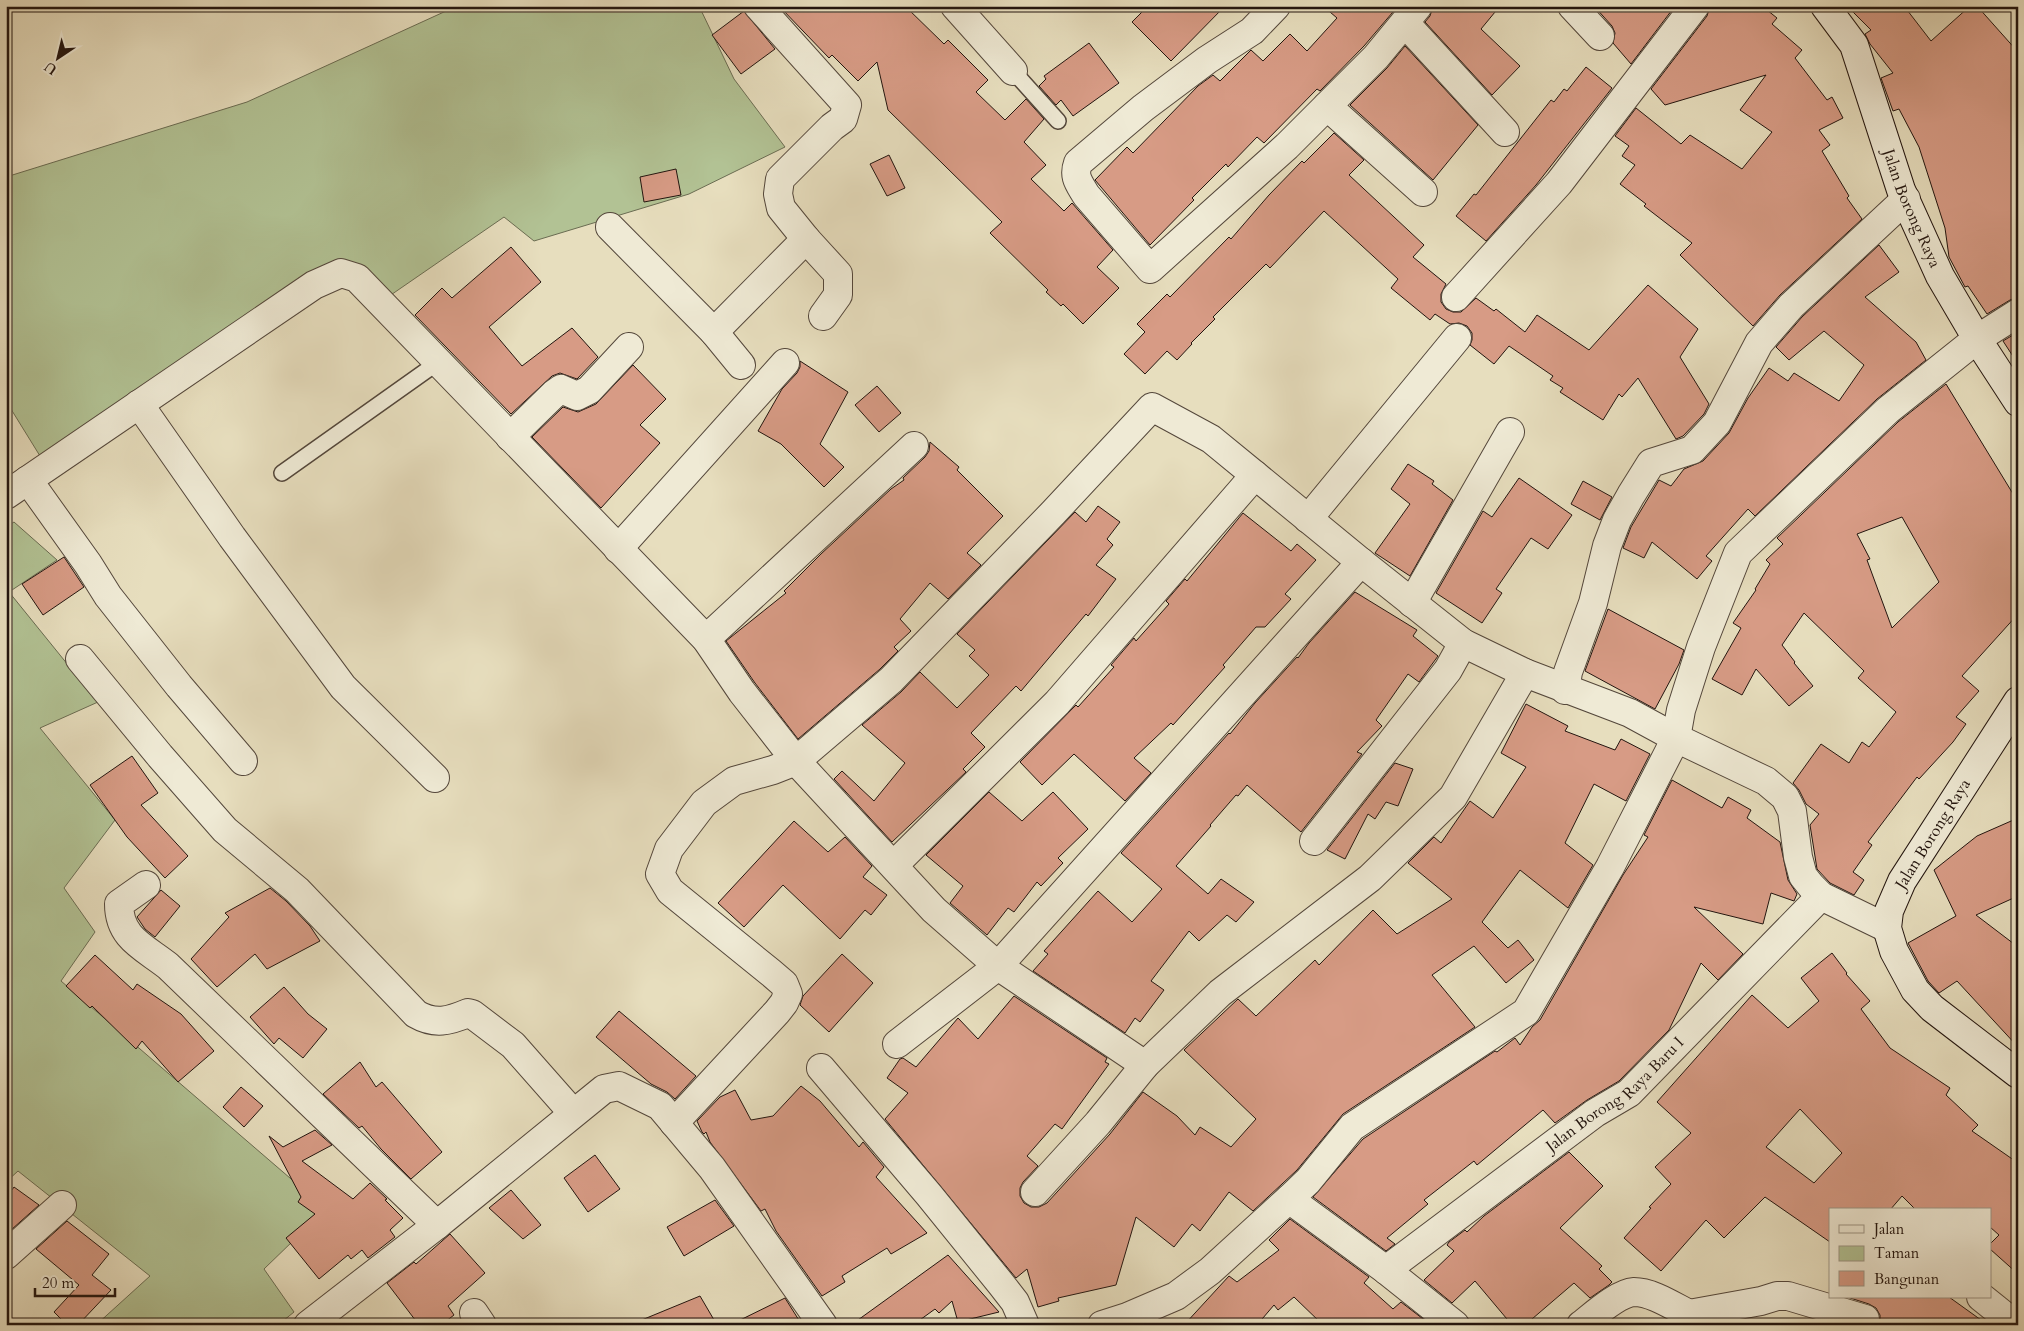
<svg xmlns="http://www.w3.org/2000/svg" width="2024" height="1331" viewBox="0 0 2024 1331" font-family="Cardo,serif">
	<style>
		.green { fill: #b2c294; stroke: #6a6c52 }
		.building { fill: #d79b85; stroke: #23150f; fill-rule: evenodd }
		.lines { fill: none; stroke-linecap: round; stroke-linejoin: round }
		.service-casing { stroke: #54473b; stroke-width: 18 }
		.minor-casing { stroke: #54473b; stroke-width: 30 }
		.secondary-casing { stroke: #23150f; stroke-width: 30 }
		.service { stroke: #efead5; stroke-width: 15 }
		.minor { stroke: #efead5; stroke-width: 28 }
		.secondary { stroke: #efead5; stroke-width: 28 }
		.labels { text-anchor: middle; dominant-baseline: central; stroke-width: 4.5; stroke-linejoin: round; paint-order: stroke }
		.street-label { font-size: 16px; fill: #23150f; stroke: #efead5 }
	</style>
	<rect width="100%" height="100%" fill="#e7debe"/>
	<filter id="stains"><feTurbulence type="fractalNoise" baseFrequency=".004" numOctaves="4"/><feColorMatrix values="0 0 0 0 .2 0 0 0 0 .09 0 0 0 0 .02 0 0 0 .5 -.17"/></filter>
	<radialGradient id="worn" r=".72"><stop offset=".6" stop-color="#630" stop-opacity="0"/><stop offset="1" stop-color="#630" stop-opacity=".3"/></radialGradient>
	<!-- green -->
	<path class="green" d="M 457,6 L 699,6 L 734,79 L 785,147 L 689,194 L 534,241 L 504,217 L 385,299 L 338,278 L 53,477 L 6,401 L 6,177 L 247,102 Z
		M 14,522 L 57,560 L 9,592 L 98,702 L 40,728 L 115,820 L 64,888 L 95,932 L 61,981 L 326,1209 L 264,1269 L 294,1312 L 278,1325 L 226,1325 L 221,1323 L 218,1325 L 96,1325 L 150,1276 L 18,1171 L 6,1182 L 6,527 Z"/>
	<!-- building -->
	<path class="building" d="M 779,6 L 905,6 L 944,44 L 948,40 L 988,80 L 976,92 L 1005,120 L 1026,99 L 1044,119 L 1024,142 L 1046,165 L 1031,179 L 1064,211 L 1072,203 L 1113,250 L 1097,267 L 1119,288 L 1083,324 L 1063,304 L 1061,306 L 1046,292 L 1048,290 L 990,233 L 1002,222 L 888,110 L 877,62 L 858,81 L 832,55 L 829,58 Z
		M 1148,6 L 1225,6 L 1171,61 L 1132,22 Z
		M 1323,6 L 1398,6 L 1364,46 L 1320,91 L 1317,89 L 1264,143 L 1257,137 L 1228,167 L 1226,164 L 1192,198 L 1194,200 L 1150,245 L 1095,180 L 1127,147 L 1133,153 L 1198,86 L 1213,75 L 1220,81 L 1251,50 L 1263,61 L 1290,34 L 1307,51 L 1337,18 Z
		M 1433,6 L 1500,6 L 1481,29 L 1520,66 L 1492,95 L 1425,22 L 1430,16 Z
		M 1594,6 L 1675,6 L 1631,64 L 1613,43 L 1615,33 L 1612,26 Z
		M 1710,6 L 1762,6 L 1777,18 L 1772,24 L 1802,50 L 1795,58 L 1827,100 L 1832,97 L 1843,118 L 1819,130 L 1830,145 L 1822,151 L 1849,196 L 1847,198 L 1862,219 L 1780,295 L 1753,326 L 1680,255 L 1692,243 L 1644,206 L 1646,204 L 1620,184 L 1635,165 L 1622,156 L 1629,146 L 1615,136 L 1636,108 L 1681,144 L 1690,135 L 1742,169 L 1772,132 L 1740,110 L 1766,75 L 1665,105 L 1651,89 L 1707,16 Z
		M 1847,6 L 1904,6 L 1931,41 L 1970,6 L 1977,6 L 2018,52 L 2018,297 L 2010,300 L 1987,314 L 1968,286 L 1965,287 L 1949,257 L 1945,228 L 1919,147 L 1899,109 L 1893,111 L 1881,78 L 1893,73 L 1870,44 L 1865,34 L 1871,30 Z
		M 744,11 L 775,49 L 741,74 L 712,35 Z
		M 1089,43 L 1119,83 L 1073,116 L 1061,100 L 1056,105 L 1039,86 L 1046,79 L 1044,76 Z
		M 1405,46 L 1478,125 L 1433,180 L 1350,105 L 1387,68 Z
		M 1586,67 L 1612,88 L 1536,185 L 1486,241 L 1456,216 L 1474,194 L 1476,195 L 1551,100 L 1554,102 L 1564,89 L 1567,91 Z
		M 1334,133 L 1364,160 L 1349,175 L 1424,245 L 1413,257 L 1446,284 L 1441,294 L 1441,302 L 1446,309 L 1453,312 L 1461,312 L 1476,298 L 1494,311 L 1496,309 L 1525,332 L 1537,315 L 1589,350 L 1648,285 L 1698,329 L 1680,357 L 1709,404 L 1704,414 L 1683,436 L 1676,439 L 1638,378 L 1622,397 L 1619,394 L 1603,420 L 1560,392 L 1563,388 L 1550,380 L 1553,376 L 1509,346 L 1494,364 L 1470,345 L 1472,340 L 1472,333 L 1467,326 L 1459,323 L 1450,324 L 1435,314 L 1430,320 L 1391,288 L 1398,279 L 1324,211 L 1270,268 L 1266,264 L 1213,317 L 1215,319 L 1191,343 L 1192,344 L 1177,360 L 1167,351 L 1145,374 L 1124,354 L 1145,332 L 1137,324 L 1167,294 L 1170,297 L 1229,237 L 1231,239 L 1269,195 L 1302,161 L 1304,163 Z
		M 889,155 L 905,188 L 887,196 L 870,164 Z
		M 676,169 L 681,195 L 644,202 L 640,177 Z
		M 1879,245 L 1899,272 L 1865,297 L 1916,342 L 1926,360 L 1877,399 L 1755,516 L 1748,509 L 1706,556 L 1712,561 L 1697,579 L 1652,542 L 1644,558 L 1623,548 L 1631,527 L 1659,480 L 1671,486 L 1684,469 L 1703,461 L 1729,433 L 1748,398 L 1769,368 L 1788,381 L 1794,373 L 1839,401 L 1864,365 L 1824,331 L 1789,360 L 1776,347 L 1802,317 Z
		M 511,247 L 541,282 L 489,327 L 522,366 L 572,328 L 598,357 L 577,379 L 560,373 L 552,376 L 511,414 L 415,315 L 442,288 L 452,298 Z
		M 2018,332 L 2018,364 L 2003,341 Z
		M 800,361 L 848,392 L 820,444 L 844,467 L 824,487 L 781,444 L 758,431 L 782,389 L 797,373 L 800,367 Z
		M 633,365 L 666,399 L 640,425 L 660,443 L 601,508 L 532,437 L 563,407 L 578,412 L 596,404 Z
		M 1946,384 L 2018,502 L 2018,614 L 1962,676 L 1979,691 L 1956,717 L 1966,724 L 1953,742 L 1919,779 L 1917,777 L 1868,842 L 1872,845 L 1853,872 L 1864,880 L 1854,895 L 1830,883 L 1817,869 L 1810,825 L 1819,814 L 1806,804 L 1799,790 L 1793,783 L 1821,744 L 1849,763 L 1862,742 L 1869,747 L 1896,712 L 1858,678 L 1864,671 L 1804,613 L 1782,645 L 1795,662 L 1794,663 L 1813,686 L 1789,706 L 1756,669 L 1742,695 L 1712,679 L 1741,628 L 1733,623 L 1756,590 L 1755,589 L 1770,564 L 1766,560 L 1783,544 L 1777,538 L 1898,422 ZM 1902,517 L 1939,582 L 1892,628 L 1867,560 L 1870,559 L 1857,534 Z
		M 877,386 L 901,413 L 879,432 L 855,405 Z
		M 930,442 L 959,467 L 957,470 L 1003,516 L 967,553 L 981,565 L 948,599 L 930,583 L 900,619 L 911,631 L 894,647 L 898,651 L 880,669 L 798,739 L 755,683 L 726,641 L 786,593 L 784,591 L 821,554 L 891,489 L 904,480 L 903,478 L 925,457 L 929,451 Z
		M 1408,464 L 1434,481 L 1432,484 L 1453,500 L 1410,576 L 1375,553 L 1410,504 L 1391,489 Z
		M 1519,478 L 1572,515 L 1548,549 L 1531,538 L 1496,589 L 1502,593 L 1482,623 L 1436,593 L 1483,511 L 1492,517 Z
		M 1583,481 L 1612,497 L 1600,520 L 1571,504 Z
		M 1098,506 L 1120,522 L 1107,539 L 1113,545 L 1096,565 L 1116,579 L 1088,616 L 1086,614 L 1021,691 L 1016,686 L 971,733 L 985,747 L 963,769 L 966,772 L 892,842 L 834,779 L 842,771 L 874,801 L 905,763 L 862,725 L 901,692 L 920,672 L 957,708 L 989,675 L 969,656 L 975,650 L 957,634 L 1075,512 L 1086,522 Z
		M 1243,513 L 1291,551 L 1297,544 L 1316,560 L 1285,594 L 1291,599 L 1265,627 L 1256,627 L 1223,665 L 1225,667 L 1173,725 L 1171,723 L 1134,758 L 1151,773 L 1125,801 L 1074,754 L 1042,785 L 1020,762 L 1076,705 L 1078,707 L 1114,667 L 1111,665 L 1134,638 L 1136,641 L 1169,604 L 1166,601 L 1185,579 L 1187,581 Z
		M 64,557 L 84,587 L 43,615 L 22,584 Z
		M 1355,592 L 1417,630 L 1413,636 L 1438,656 L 1419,682 L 1408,674 L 1376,720 L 1382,726 L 1357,752 L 1362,754 L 1301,832 L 1247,785 L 1238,796 L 1236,795 L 1210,825 L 1211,826 L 1176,866 L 1208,894 L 1221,879 L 1254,902 L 1236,922 L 1227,915 L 1199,941 L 1189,931 L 1151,981 L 1164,990 L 1140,1022 L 1135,1018 L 1125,1033 L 1033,971 L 1048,954 L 1044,951 L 1098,891 L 1132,922 L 1162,889 L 1121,853 L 1229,733 L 1230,734 L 1255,703 L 1297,657 L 1298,658 L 1309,643 Z
		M 1608,609 L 1684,650 L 1679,664 L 1655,709 L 1585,671 Z
		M 1526,704 L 1568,726 L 1565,731 L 1615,750 L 1621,739 L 1650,754 L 1626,801 L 1594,784 L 1565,843 L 1593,865 L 1568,908 L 1520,870 L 1482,922 L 1508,948 L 1518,940 L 1534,960 L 1506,983 L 1474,946 L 1432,975 L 1475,1027 L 1343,1114 L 1297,1170 L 1253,1211 L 1229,1192 L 1200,1231 L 1192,1224 L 1174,1247 L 1136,1217 L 1116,1285 L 1058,1298 L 1059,1301 L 1038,1307 L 1027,1269 L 1016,1278 L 885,1119 L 908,1093 L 887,1078 L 900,1059 L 903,1058 L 916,1067 L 958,1018 L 978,1039 L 1014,996 L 1107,1058 L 1105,1062 L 1109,1064 L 1062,1129 L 1055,1124 L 1027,1156 L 1038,1166 L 1023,1182 L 1020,1188 L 1020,1196 L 1024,1203 L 1031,1207 L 1039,1207 L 1047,1203 L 1110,1134 L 1143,1092 L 1177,1116 L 1195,1135 L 1200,1127 L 1231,1147 L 1256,1119 L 1184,1050 L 1238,999 L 1256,1016 L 1315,960 L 1319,965 L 1373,910 L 1397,934 L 1452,899 L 1408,863 L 1434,837 L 1441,843 L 1470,801 L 1493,818 L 1526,767 L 1501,753 Z
		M 132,756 L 158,793 L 141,805 L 188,856 L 165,878 L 127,837 L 90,785 Z
		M 1395,763 L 1413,769 L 1398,806 L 1386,802 L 1375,819 L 1368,814 L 1345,859 L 1327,850 Z
		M 1672,780 L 1722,808 L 1728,797 L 1751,810 L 1747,818 L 1780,842 L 1788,880 L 1797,894 L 1794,901 L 1771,893 L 1763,924 L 1694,907 L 1743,954 L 1718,980 L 1701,963 L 1669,1030 L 1619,1081 L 1587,1100 L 1555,1123 L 1543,1110 L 1477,1165 L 1474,1161 L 1424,1200 L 1428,1204 L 1387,1238 L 1395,1244 L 1386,1251 L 1313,1197 L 1363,1139 L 1495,1051 L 1497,1052 L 1515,1038 L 1520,1045 L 1532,1027 L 1540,1020 L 1623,875 L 1648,837 L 1644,835 Z
		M 989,792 L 1022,821 L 1053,792 L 1088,829 L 1058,858 L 1063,863 L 1041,886 L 1037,882 L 1014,912 L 1008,908 L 987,935 L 950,903 L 963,886 L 926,855 Z
		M 2018,818 L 2018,896 L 1976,915 L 2018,947 L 2018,1047 L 1957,981 L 1939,993 L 1928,981 L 1908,943 L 1956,916 L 1934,870 L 1977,836 Z
		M 794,821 L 828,852 L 845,837 L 872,866 L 863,877 L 887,895 L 871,915 L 865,910 L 840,939 L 783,885 L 744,927 L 718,903 Z
		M 270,888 L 286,901 L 310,926 L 320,941 L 267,969 L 255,954 L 217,987 L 191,959 L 229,917 L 225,913 Z
		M 161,890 L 180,906 L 155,937 L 145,929 L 137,917 Z
		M 1832,953 L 1847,973 L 1846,974 L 1870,1001 L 1861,1009 L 1890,1048 L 1950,1088 L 1946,1095 L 1978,1125 L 1972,1131 L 2018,1163 L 2018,1274 L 1990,1249 L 1990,1244 L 1999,1235 L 1990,1227 L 1990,1210 L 1916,1210 L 1902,1196 L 1890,1210 L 1830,1210 L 1830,1242 L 1765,1197 L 1724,1238 L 1706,1220 L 1661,1271 L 1624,1238 L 1651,1208 L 1649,1207 L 1671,1184 L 1655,1167 L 1691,1133 L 1657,1102 L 1752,995 L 1788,1028 L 1819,1001 L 1801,978 ZM 1800,1109 L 1842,1153 L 1814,1183 L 1766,1147 Z
		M 842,954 L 873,983 L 829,1032 L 800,1005 L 803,996 Z
		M 95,955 L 133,990 L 137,984 L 181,1014 L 214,1051 L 178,1082 L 142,1041 L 136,1049 L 92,1006 L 90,1008 L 66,986 Z
		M 284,987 L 308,1014 L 327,1029 L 303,1058 L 279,1038 L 274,1044 L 250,1017 Z
		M 619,1011 L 696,1076 L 675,1099 L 667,1092 L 651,1084 L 596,1037 Z
		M 360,1062 L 376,1087 L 382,1082 L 442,1152 L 411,1179 L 381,1149 L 362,1126 L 359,1128 L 323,1094 Z
		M 801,1086 L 820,1101 L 859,1147 L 863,1142 L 884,1167 L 876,1177 L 927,1233 L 891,1254 L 887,1248 L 842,1276 L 845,1282 L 822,1296 L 776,1231 L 765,1209 L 761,1211 L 710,1142 L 706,1132 L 704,1134 L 702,1132 L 697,1121 L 720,1097 L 735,1090 L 751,1120 L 773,1116 Z
		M 241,1087 L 263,1106 L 244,1127 L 223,1107 Z
		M 315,1130 L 332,1145 L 302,1161 L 353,1199 L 370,1183 L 387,1199 L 385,1200 L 403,1218 L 390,1230 L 395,1237 L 368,1258 L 362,1250 L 351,1259 L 348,1255 L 319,1279 L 286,1238 L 315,1214 L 298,1202 L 301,1197 L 269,1136 L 283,1147 Z
		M 1569,1152 L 1603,1186 L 1560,1228 L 1602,1266 L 1599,1269 L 1612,1282 L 1609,1285 L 1590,1298 L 1574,1283 L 1525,1325 L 1512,1325 L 1475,1281 L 1452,1303 L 1424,1280 L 1454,1251 L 1447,1245 L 1449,1242 L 1465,1230 L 1467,1232 L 1484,1216 Z
		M 595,1155 L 620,1189 L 588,1212 L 564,1178 Z
		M 14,1187 L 39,1205 L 11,1230 L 6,1227 L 6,1198 Z
		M 511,1190 L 541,1225 L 523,1239 L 489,1208 Z
		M 715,1200 L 734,1226 L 684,1256 L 667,1227 Z
		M 1290,1219 L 1369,1277 L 1364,1283 L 1393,1309 L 1401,1302 L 1427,1322 L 1425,1325 L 1323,1325 L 1294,1297 L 1278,1310 L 1274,1305 L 1257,1325 L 1184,1325 L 1229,1276 L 1237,1282 L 1279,1250 L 1269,1240 Z
		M 67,1221 L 109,1254 L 92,1275 L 111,1290 L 78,1325 L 67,1325 L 54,1312 L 79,1285 L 36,1249 Z
		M 450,1234 L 485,1273 L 448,1306 L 454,1315 L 441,1325 L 419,1325 L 387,1283 L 414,1262 L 416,1264 Z
		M 948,1255 L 999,1312 L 958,1322 L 952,1301 L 939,1313 L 935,1309 L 913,1325 L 851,1325 Z
		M 700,1296 L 717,1325 L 632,1325 L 632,1324 Z
		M 1847,1297 L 1949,1297 L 1988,1325 L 1883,1325 L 1880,1323 L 1880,1315 L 1876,1308 L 1869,1304 Z
		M 785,1298 L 802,1325 L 730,1325 Z"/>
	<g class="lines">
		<!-- service casing -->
		<g class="service-casing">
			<path id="service" d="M 1013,71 L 1058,121
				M 282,473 L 437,363"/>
		</g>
		<!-- minor casing -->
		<g class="minor-casing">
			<g id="minor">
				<path d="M 758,6 L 847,105 L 843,119 L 832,127 L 780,179 L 778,194 L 781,208 L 806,239 L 838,274 L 838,295 L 823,316"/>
				<path d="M 955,6 L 1013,71"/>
				<path d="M 1276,6 L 1252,31 L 1207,60 L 1143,108 L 1078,163 C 1073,177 1079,183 1086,195 L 1150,269 L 1287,146 L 1376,57 L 1418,6"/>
				<path d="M 1572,6 L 1600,36"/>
				<path d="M 1405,23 L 1505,132"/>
				<path d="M 1327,106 L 1423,192"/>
				<path d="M 610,227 L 714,332 L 741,365"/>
				<path d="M 1456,297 L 1559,183 L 1695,6"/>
				<path d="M 714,332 L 806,239"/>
				<path d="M 139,404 L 232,537 L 343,687 L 435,778"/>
				<path d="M 510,437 L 554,394 L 561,389 L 577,396 L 589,390 L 629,347"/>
				<path d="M 28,480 L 88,564 L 108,596 L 179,686 L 243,761"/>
				<path d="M 6,495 L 314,285 L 341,273 L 357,278 L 706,639 L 742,692 L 796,761 L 934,910 L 998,966 L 1145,1065"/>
				<path d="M 1308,519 L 1457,338"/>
				<path d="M 618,549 L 785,363"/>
				<path d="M 1412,603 L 1510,432"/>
				<path d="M 706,639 L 914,446"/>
				<path d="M 80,659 L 160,756 L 225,830 L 297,890 L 416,1014 C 435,1025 449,1021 468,1013 L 472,1014 L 513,1045 L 573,1113"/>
				<path d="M 1565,690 L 1568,672 L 1593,603 L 1607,546 L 1617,520 L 1631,495 L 1651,463 L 1692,450 L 1717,423 L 1759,343 L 1791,306 L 1906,199"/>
				<path d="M 1314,841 L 1448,670 L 1463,643"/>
				<path d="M 894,865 L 1057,703 L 1255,475"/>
				<path d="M 146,885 L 119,904 C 119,938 144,947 168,966 L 437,1225"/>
				<path d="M 897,1044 L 998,966 L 1361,562"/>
				<path d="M 821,1068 L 929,1195 L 1001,1284 L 1015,1302 L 1025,1325"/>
				<path d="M 674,1123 L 777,1012 L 784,1003 L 788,994 L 784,984 L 770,972 L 670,891 L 660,874 L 669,849 L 704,803 L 734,781 L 773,770 L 796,761 L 891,680 L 1053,513 L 1152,407 L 1211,439 L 1361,562 L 1463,643 L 1525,673 L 1630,713 L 1676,738 L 1766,781 L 1785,797 L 1792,811 L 1798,857 L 1803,876 L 1811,886 L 1821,896 L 1887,928"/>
				<path d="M 1035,1192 L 1098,1123 L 1145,1065 L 1220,993 L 1370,878 L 1453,797 L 1525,673"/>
				<path d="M 1289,1199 L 1386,1270 L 1455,1325"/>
				<path d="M 6,1255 L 62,1205"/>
				<path id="s1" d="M 1386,1270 L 1595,1113 L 1629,1093 L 1821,896"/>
				<path d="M 1981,1297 L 2016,1325"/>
				<path d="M 474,1313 L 482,1325"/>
				<path d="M 308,1325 L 437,1225 L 604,1089 L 619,1086 L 660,1106 L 712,1168 L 823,1325"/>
				<path d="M 1102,1325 L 1127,1317 L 1176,1296 L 1210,1271 L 1289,1199 L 1308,1181 L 1352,1127 L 1526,1012 L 1610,867 L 1676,738 L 1681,710 L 1701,647 L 1738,553 L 1888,410 L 1977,339 L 2018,313"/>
				<path d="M 1581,1325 C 1594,1315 1618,1293 1634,1292 C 1652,1292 1673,1306 1689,1314"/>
				<path d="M 1681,1325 L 1689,1314 L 1761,1301 L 1777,1296 L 1788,1296 L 1865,1319"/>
			</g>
		</g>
		<!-- secondary casing -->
		<g class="secondary-casing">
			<g id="secondary">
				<path id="s2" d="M 1825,6 L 1854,45 L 1901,190 L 1940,276 L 1977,339 L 2018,402"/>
				<path d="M 2018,701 L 1902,881 L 1889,911 L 1887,928 L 1894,951 L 1915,990 L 1932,1008 L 2018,1074"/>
			</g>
		</g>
		<!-- service -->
		<use href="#service" class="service"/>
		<!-- minor -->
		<use href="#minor" class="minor"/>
		<!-- secondary -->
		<use href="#secondary" class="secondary"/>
	</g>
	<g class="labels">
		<!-- street labels -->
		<g class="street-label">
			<text stroke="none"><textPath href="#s2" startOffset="222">Jalan Borong Raya</textPath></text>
			<text transform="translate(1933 834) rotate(-58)">Jalan Borong Raya</text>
			<text stroke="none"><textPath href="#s1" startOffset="289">Jalan Borong Raya Baru I</textPath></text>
		</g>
	</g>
	<!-- margin -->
	<rect width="2024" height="1331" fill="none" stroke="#e7debe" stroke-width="25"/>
	<rect x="8" y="8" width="2009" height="1316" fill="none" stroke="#23150f" stroke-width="2.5"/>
	<rect x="12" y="12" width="1999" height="1306" fill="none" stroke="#23150f"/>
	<!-- legend -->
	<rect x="1829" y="1208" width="162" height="90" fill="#efead5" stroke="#9d9586"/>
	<rect x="1839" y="1225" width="25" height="8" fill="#efead5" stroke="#9d9586"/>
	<text x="1874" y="1234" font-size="15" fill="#23150f">Jalan</text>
	<rect x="1839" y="1246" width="25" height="15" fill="#b2c294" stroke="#9d9586"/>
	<text x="1874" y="1258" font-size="15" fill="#23150f">Taman</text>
	<rect x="1839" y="1271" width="25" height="15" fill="#d79b85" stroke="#9d9586"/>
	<text x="1874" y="1284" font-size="15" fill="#23150f">Bangunan</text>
	<!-- north arrow -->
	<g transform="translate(58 58) rotate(215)" stroke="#efead5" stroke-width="4" paint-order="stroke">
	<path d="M0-4L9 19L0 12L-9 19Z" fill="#23150f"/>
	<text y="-8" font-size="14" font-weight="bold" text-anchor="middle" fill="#23150f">U</text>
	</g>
	<!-- scale -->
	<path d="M35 1288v8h80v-8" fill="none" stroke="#23150f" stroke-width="2.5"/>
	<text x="42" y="1288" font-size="15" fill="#23150f" stroke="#efead5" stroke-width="4" paint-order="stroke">20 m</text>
	<rect width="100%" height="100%" filter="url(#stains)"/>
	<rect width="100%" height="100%" fill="url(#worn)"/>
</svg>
